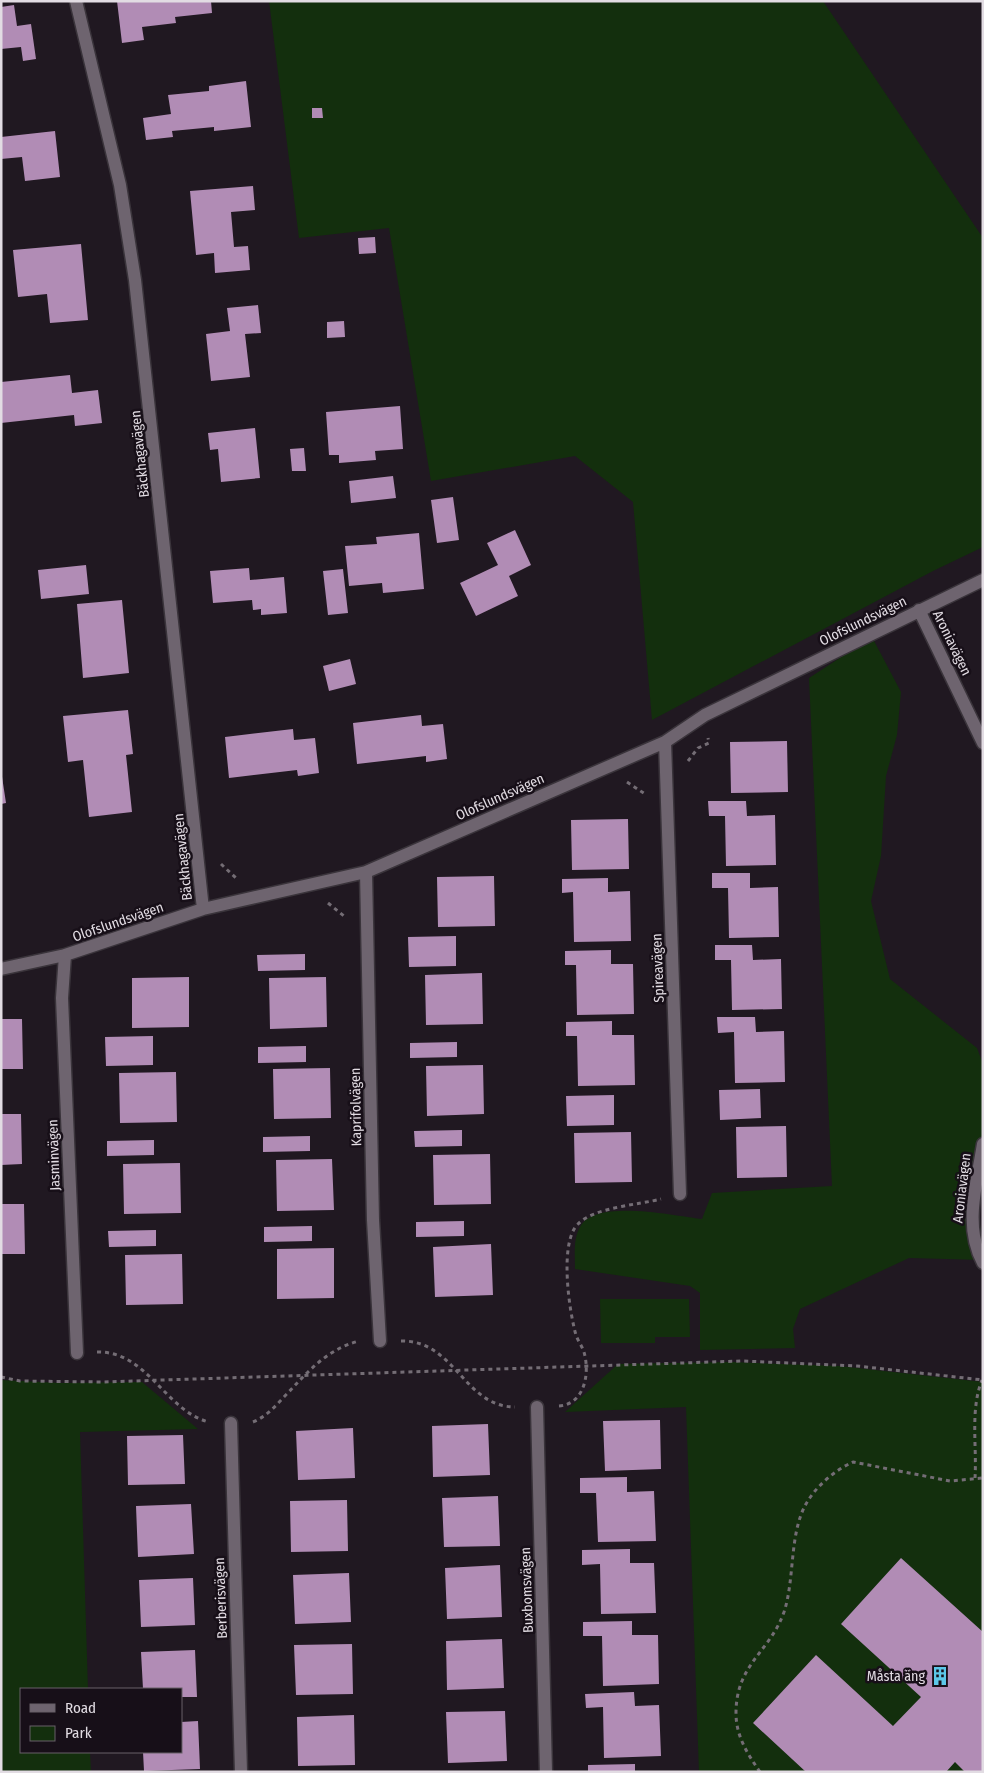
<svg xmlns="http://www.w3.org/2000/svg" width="984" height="1773" viewBox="0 0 984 1773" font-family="'Fira Sans Condensed',sans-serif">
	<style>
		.green { fill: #132f0d }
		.building { fill: #b18cb5 }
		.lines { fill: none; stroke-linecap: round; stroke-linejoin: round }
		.minor-casing { stroke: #3a343b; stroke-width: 15 }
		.path { stroke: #746d75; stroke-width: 3; stroke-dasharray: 4 4; stroke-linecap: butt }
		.minor { stroke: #6e646f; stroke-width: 12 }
		.labels { text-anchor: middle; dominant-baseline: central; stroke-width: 5; stroke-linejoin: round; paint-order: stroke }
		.street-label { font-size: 14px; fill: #e2dce3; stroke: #170f18 }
		.poi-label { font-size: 14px; fill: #e2dce3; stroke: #170f18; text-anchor: end }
	</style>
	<rect width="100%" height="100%" fill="#201821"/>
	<!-- green -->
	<path class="green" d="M 269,1 L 823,1 L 983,238 L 983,547 L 933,571 L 652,720 L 633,502 L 575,456 L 431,481 L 389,228 L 299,238 Z
		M 872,637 L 901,692 L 897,735 L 886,776 L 881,856 L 871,901 L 890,979 L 977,1048 L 983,1064 L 983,1158 L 977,1188 L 983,1260 L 909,1258 L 800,1309 L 793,1329 L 795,1348 L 700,1350 L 700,1293 L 690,1286 L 575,1269 C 575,1255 573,1239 580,1227 C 595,1198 675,1216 702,1219 L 712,1193 L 832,1186 L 809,678 Z
		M 689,1299 L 690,1337 L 655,1337 L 655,1343 L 601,1343 L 600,1299 Z
		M 731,1362 L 839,1366 L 983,1382 L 983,1772 L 699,1772 L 686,1407 L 565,1412 L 618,1364 Z
		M 1,1380 L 61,1383 L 142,1382 L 198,1429 L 80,1432 L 88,1689 L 21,1689 L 21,1752 L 90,1752 L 91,1772 L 1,1772 Z"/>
	<!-- building -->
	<path class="building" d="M 117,1 L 211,1 L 212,13 L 175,17 L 176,23 L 142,27 L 144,40 L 122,43 Z
		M 14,5 L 17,26 L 31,24 L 36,59 L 23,61 L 21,47 L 1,49 L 1,7 Z
		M 246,81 L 251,127 L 214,131 L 214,127 L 172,131 L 173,137 L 146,140 L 143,118 L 171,114 L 168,95 L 209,91 L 209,86 Z
		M 312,108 L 322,108 L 323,118 L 312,118 Z
		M 55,131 L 60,177 L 25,181 L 22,157 L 1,159 L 1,137 Z
		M 253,186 L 255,210 L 231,212 L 234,247 L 248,246 L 250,270 L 215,273 L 214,253 L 196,255 L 190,191 Z
		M 375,237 L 376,253 L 359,254 L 358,238 Z
		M 81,244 L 88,320 L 50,323 L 47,294 L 18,297 L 13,250 Z
		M 258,305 L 261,333 L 245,334 L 250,377 L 211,381 L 206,334 L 230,331 L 227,308 Z
		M 344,321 L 345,337 L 327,338 L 327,322 Z
		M 70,375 L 72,393 L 98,390 L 102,423 L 75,426 L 74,415 L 1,423 L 1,382 Z
		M 400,406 L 403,449 L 375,451 L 376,460 L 339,463 L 339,455 L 329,455 L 326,412 Z
		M 255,428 L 260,478 L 221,482 L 218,449 L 210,450 L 208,433 Z
		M 304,448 L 306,471 L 292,471 L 290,449 Z
		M 393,476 L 396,498 L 351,503 L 349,481 Z
		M 453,497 L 459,540 L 437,543 L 431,500 Z
		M 515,530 L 531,565 L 509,576 L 518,596 L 476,616 L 460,583 L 498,565 L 487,543 Z
		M 419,533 L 424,589 L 383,593 L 382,583 L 349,586 L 345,546 L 377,544 L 376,537 Z
		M 86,565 L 89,594 L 41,599 L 38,570 Z
		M 249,568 L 250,580 L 284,577 L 287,613 L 261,615 L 261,609 L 253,610 L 252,600 L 213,603 L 210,571 Z
		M 343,569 L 348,613 L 328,615 L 323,571 Z
		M 122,600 L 129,673 L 83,678 L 77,604 Z
		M 350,659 L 356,684 L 329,691 L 323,666 Z
		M 128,710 L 133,754 L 126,755 L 132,812 L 89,817 L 83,760 L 68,762 L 63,716 Z
		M 421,715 L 422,726 L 443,724 L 447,759 L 426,762 L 426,756 L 357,764 L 353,723 Z
		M 293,729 L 294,740 L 315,738 L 319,773 L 298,776 L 297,770 L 229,778 L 225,737 Z
		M 787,741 L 788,792 L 731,793 L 730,742 Z
		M 1,770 L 6,803 L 1,804 Z
		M 708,801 L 746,801 L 747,816 L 775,815 L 776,865 L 726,866 L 725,816 L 709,816 Z
		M 628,819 L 629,869 L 572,870 L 571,820 Z
		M 712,873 L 750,873 L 750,888 L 778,887 L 779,937 L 729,938 L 728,888 L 712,888 Z
		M 494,876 L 495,926 L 438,927 L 437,877 Z
		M 608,878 L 608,892 L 630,891 L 631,941 L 574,942 L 573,892 L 562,893 L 562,879 Z
		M 456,936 L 456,966 L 409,967 L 408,937 Z
		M 715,945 L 752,945 L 753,960 L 781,959 L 782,1009 L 732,1010 L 731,960 L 715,960 Z
		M 611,950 L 611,964 L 633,964 L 634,1014 L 577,1015 L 576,965 L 565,965 L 565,951 Z
		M 305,954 L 305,970 L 258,971 L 257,955 Z
		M 482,973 L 483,1024 L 426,1025 L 425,975 Z
		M 189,977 L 189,1027 L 132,1028 L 132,978 Z
		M 326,977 L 327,1027 L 270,1029 L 269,978 Z
		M 717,1017 L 755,1017 L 756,1032 L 784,1031 L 785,1082 L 735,1083 L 734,1032 L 718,1033 Z
		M 1,1019 L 22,1019 L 23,1069 L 1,1069 Z
		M 612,1021 L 612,1035 L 634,1035 L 635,1085 L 578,1086 L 577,1036 L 566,1036 L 566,1022 Z
		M 153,1036 L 153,1065 L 106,1066 L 105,1037 Z
		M 457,1042 L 457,1057 L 410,1058 L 410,1043 Z
		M 306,1046 L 306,1062 L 258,1063 L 258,1047 Z
		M 483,1065 L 484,1114 L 427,1116 L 426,1066 Z
		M 330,1068 L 331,1118 L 274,1119 L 273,1069 Z
		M 176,1072 L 177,1122 L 120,1123 L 119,1073 Z
		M 760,1089 L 761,1118 L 720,1120 L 719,1090 Z
		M 614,1095 L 614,1125 L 567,1126 L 566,1096 Z
		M 1,1114 L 21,1114 L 22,1164 L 1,1165 Z
		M 786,1126 L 787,1177 L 737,1178 L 736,1127 Z
		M 462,1130 L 462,1146 L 415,1147 L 414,1131 Z
		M 631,1132 L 632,1182 L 575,1183 L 574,1133 Z
		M 310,1136 L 310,1151 L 263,1152 L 263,1137 Z
		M 154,1140 L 154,1155 L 107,1156 L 107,1141 Z
		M 490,1154 L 491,1204 L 434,1205 L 433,1155 Z
		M 332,1159 L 334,1210 L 277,1211 L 276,1160 Z
		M 180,1163 L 181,1213 L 124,1214 L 123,1164 Z
		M 1,1204 L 24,1204 L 25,1254 L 1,1254 Z
		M 464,1221 L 464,1236 L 416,1237 L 416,1222 Z
		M 312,1226 L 312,1241 L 264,1242 L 264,1227 Z
		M 156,1230 L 156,1246 L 109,1247 L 108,1231 Z
		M 491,1244 L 493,1295 L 435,1297 L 433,1247 Z
		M 334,1248 L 334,1298 L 277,1299 L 277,1249 Z
		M 182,1254 L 183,1304 L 126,1305 L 125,1255 Z
		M 660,1420 L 661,1469 L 605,1471 L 603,1421 Z
		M 488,1424 L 490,1475 L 433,1477 L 432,1426 Z
		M 353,1428 L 355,1478 L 298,1480 L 296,1431 Z
		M 183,1435 L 185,1484 L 128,1485 L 127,1436 Z
		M 627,1477 L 627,1492 L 654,1491 L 656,1541 L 598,1542 L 596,1493 L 580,1493 L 580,1478 Z
		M 498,1496 L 500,1546 L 444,1547 L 442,1498 Z
		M 347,1500 L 348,1551 L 291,1552 L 290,1501 Z
		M 191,1504 L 194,1554 L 138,1557 L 136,1506 Z
		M 630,1549 L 630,1563 L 654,1563 L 656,1613 L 601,1614 L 600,1564 L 582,1565 L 582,1550 Z
		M 901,1558 L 983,1632 L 983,1772 L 965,1772 L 955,1762 L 946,1772 L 806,1772 L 753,1723 L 816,1655 L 893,1726 L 921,1697 L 841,1624 Z
		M 500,1565 L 502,1617 L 447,1619 L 445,1568 Z
		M 349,1573 L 351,1622 L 295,1624 L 293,1575 Z
		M 193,1578 L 195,1625 L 141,1627 L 139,1580 Z
		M 632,1621 L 632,1635 L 658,1635 L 659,1684 L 603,1686 L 602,1636 L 583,1636 L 583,1622 Z
		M 502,1639 L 504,1688 L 447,1690 L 446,1641 Z
		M 352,1644 L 353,1694 L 296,1695 L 294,1645 Z
		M 195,1650 L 197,1697 L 181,1697 L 181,1689 L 143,1689 L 141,1652 Z
		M 634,1692 L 635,1706 L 659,1705 L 661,1756 L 604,1758 L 603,1707 L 586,1708 L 585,1694 Z
		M 505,1711 L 507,1761 L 448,1763 L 446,1712 Z
		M 354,1715 L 355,1765 L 298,1766 L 297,1717 Z
		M 198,1721 L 200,1769 L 144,1771 L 143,1752 L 181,1752 L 181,1722 Z
		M 635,1764 L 635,1772 L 588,1772 L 588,1765 Z"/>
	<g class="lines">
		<!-- minor casing -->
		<g class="minor-casing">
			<path id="minor" d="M 76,1 L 120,185 L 135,280 L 203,909
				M 919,610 L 983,743
				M 665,742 L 680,1194
				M 366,872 L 373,1220 L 380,1341
				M 65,955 L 62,998 L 77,1353
				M 1,969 L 65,955 L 203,909 L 366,872 L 665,742 L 705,715 L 983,580
				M 983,1144 C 977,1183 963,1226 983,1263
				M 537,1407 L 546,1772
				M 231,1423 L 241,1772"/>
		</g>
		<!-- path -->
		<path class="path" d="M 688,761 L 698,748 L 709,743 L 708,738
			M 627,782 L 645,794
			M 221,864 L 237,879
			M 328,903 L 344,916
			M 401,1341 C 455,1340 464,1407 515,1407
			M 97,1352 C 148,1351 165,1411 209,1422
			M 1,1377 L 20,1381 L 103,1382 L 742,1361 L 857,1366 L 983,1380
			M 559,1406 C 585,1404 590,1373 584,1352 C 582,1346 578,1341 576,1335 C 569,1311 559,1242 578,1224 C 595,1207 638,1205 661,1199
			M 253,1422 C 265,1417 274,1408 283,1398 C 307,1373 325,1350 359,1341
			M 975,1478 C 977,1446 970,1410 982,1380
			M 760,1772 C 747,1753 736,1736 736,1713 C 736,1664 770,1652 784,1612 C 795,1579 789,1534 806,1504 C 816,1486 835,1470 853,1462 L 950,1481 L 983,1478"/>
		<!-- minor -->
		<use href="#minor" class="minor"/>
	</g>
	<!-- icons -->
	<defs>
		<g id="building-bare" transform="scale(1.5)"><path d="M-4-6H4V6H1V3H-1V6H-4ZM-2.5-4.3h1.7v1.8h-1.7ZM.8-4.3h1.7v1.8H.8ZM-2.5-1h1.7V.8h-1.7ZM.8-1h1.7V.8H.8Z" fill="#5cc7e8" stroke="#170f18" stroke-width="2.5" paint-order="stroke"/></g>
	</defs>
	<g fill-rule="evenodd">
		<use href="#building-bare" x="940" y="1676"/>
	</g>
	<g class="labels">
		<!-- street labels -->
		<g class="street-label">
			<text transform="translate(140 454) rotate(-96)">Bäckhagavägen</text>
			<text transform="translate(863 621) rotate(-26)">Olofslundsvägen</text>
			<text transform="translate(952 643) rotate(64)">Aroniavägen</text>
			<text transform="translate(500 797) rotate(-24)">Olofslundsvägen</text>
			<text transform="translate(183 857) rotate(-96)">Bäckhagavägen</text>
			<text transform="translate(118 922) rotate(-19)">Olofslundsvägen</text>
			<text transform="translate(658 968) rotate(-92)">Spireavägen</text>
			<text transform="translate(356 1107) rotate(-91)">Kaprifolvägen</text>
			<text transform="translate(54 1155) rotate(-92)">Jasminvägen</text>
			<text transform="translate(962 1188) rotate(-83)">Aroniavägen</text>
			<text transform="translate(527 1590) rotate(-92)">Buxbomsvägen</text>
			<text transform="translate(221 1598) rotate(-92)">Berberisvägen</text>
		</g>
		<!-- poi labels -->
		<g class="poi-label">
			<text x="925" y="1676">Måsta äng</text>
		</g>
	</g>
	<!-- border -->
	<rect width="984" height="1773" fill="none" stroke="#e2dce3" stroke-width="5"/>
	<!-- legend -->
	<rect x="20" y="1688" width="162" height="65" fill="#170f18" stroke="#686169"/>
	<rect x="30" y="1704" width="25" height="8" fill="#6e646f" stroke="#686169"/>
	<text x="65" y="1713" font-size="15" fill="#e2dce3">Road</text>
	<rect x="30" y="1726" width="25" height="15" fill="#132f0d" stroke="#686169"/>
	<text x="65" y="1738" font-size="15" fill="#e2dce3">Park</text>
</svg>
